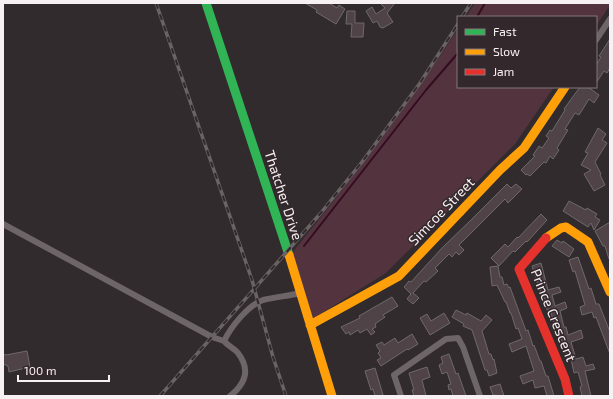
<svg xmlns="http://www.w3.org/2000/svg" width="613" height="399" viewBox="0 0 613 399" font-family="'Exo 2',sans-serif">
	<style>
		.green { fill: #52333e }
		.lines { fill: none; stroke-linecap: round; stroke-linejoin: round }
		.stream { stroke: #350b1f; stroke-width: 2 }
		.building { fill: #4f4347; stroke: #6e696b }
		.street { stroke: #6d6568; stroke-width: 6 }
		.fast { stroke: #30b455; stroke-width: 9 }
		.slow { stroke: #ff9f0a; stroke-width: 9 }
		.jam { stroke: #e5322d; stroke-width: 9 }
		.rail-casing { stroke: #696365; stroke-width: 3.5 }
		.rail { stroke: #33292c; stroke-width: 2; stroke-dasharray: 6; stroke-linecap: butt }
		.labels { text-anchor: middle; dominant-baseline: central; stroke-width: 3; stroke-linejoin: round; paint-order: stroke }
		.street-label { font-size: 14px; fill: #f8f1f3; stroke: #33292c }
	</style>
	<rect width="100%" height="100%" fill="#312b2d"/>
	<!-- green -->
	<path class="green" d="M 475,3 L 610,3 L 610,5 L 596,26 L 596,17 L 466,17 Z
		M 458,29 L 458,87 L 554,87 L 515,144 L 386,273 L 314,318 L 309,314 L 292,253 C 351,180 407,107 458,29 Z"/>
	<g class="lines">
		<!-- stream -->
		<path class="stream" d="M 477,17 L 485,3
			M 304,246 L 426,90 L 458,53"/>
	</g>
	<!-- building -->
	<path class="building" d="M 305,3 L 329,3 L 337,8 L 339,5 L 345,9 L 336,24 L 316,12 L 317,10 Z
		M 380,3 L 395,3 L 387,13 L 393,22 L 383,28 L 380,27 L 377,21 L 373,23 L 366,11 L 372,7 L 376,14 L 385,8 Z
		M 347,11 L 355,11 L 355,23 L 364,23 L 363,37 L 351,37 L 352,24 L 346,24 Z
		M 610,39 L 610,68 L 607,73 L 604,71 L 596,83 L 596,65 L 601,57 L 599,56 Z
		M 580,87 L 588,87 L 599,95 L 594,103 L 589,99 L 579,115 L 575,113 L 565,129 L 568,130 L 557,148 L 559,150 L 553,159 L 550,156 L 546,163 L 544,162 L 530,176 L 527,174 L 526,175 L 521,170 L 535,156 L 533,155 L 539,146 L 542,148 L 549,138 L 546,136 L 550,130 L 552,131 L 565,110 L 564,109 Z
		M 598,128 L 606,134 L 602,140 L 607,143 L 595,162 L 601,174 L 600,175 L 605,185 L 594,191 L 584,174 L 591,170 L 581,165 L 588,153 L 585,152 Z
		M 507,184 L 511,188 L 516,184 L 522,189 L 508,203 L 505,199 L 459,245 L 464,250 L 459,255 L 456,252 L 452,257 L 449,254 L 435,268 L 438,271 L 426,282 L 424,281 L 413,293 L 419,298 L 413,304 L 407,299 L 411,294 L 404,287 L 409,281 L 411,282 L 443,247 L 471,220 Z
		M 569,201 L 586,210 L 587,208 L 597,214 L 595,217 L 600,220 L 594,230 L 591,223 L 588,227 L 563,211 Z
		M 541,214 L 547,220 L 527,242 L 526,241 L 515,252 L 513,251 L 499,266 L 491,258 L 505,244 L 508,247 L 517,237 L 518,238 Z
		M 610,222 L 610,259 L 609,259 L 605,246 L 603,246 L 595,231 Z
		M 557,240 L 562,243 L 563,241 L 574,249 L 569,257 L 552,246 Z
		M 578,257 L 589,289 L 591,288 L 596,304 L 599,304 L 610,332 L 610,354 L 596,317 L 594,318 L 592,312 L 582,315 L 580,307 L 585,305 L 575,271 L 573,272 L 569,260 Z
		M 541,263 L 548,290 L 559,287 L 561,292 L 552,295 L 555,306 L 565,302 L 567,308 L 560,311 L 564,327 L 566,327 L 568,335 L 581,330 L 583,338 L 571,342 L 576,359 L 583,357 L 586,366 L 593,364 L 595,369 L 585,371 L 591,396 L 582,396 L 580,387 L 582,386 L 578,372 L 574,373 L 571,359 L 568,359 L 557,327 L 555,328 L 550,309 L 547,310 L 543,294 L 541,294 L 532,266 Z
		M 498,266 L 500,277 L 502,277 L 504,285 L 507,284 L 509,288 L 510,287 L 526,331 L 528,330 L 533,346 L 534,345 L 540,361 L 541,361 L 546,376 L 548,376 L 554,396 L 547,396 L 544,386 L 535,388 L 533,380 L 523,384 L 520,376 L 534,371 L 526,346 L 512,352 L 509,344 L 522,339 L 518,328 L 516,329 L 511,313 L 510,313 L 506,302 L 505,302 L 497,285 L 492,286 L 490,267 Z
		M 392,297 L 398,306 L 383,315 L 385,317 L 375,324 L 376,327 L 372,329 L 375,332 L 371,335 L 367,329 L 360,333 L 358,330 L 350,335 L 349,332 L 346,334 L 341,327 L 360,318 L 359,316 Z
		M 456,310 L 466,315 L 467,313 L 481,321 L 486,315 L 492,320 L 482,331 L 489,354 L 491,354 L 493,360 L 494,359 L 497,373 L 489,376 L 487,370 L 485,370 L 472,330 L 463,326 L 464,324 L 452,317 Z
		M 444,313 L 450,323 L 430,335 L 420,318 L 427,314 L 431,321 Z
		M 412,334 L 418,344 L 408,350 L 407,349 L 381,366 L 377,360 L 381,358 L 378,353 L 380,351 L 376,345 L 382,342 L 384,345 L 395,338 L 398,343 Z
		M 27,351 L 30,367 L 9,372 L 8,366 L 3,364 L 3,354 L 6,355 Z
		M 449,354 L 456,374 L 458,373 L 466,396 L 453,396 L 451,389 L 449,390 L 448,385 L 451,384 L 447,372 L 442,374 L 439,365 L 443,363 L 441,357 Z
		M 427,367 L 430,377 L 422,380 L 426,396 L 414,396 L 412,390 L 414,390 L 409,373 Z
		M 375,368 L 383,395 L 380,396 L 375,396 L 373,389 L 371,390 L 365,371 Z
		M 500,384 L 504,396 L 493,395 L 490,387 Z"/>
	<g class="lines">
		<!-- street -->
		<path class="street" d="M 596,40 L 610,19
			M 3,224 L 212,337 L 224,341
			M 230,396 C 245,384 251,370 238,353 C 234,348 229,347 224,341 C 231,327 248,305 263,300 C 275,297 288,296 301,293
			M 401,396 L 394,375 L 446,339 L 458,338 L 463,347 L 480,396"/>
		<!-- fast -->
		<path class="fast" d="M 206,3 L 289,255"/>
		<!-- slow -->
		<path class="slow" d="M 546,238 L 561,228 L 566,227 L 588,242 L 610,292
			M 289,255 L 332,396
			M 310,325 L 399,276 L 500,170 L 524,148 L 565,87"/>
		<!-- jam -->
		<path class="jam" d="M 546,238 L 519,269 L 565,379 L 569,396"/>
		<!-- rail casing -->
		<g class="rail-casing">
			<path id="rail" d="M 156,3 L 252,280 L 273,357 L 286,396
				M 462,17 L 471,3
				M 160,396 L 320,214 L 362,162 L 420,83 L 458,24"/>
		</g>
		<!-- rail -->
		<use href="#rail" class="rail"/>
	</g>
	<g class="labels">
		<!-- street labels -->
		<g class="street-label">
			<text transform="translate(284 195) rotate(72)">Thatcher Drive</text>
			<text transform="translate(441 211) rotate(-46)">Simcoe Street</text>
			<text transform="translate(554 315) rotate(68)">Prince Crescent</text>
		</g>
	</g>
	<!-- border -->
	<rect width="613" height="399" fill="none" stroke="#f8f1f3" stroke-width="8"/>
	<!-- legend -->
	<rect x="457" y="16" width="140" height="72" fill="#33292c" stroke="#82797c"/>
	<rect x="465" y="29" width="20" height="6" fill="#30b455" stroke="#82797c"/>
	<text x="493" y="36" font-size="12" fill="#f8f1f3">Fast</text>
	<rect x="465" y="49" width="20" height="6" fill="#ff9f0a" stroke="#82797c"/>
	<text x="493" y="56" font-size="12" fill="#f8f1f3">Slow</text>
	<rect x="465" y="69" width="20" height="6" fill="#e5322d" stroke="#82797c"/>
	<text x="493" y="76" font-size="12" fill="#f8f1f3">Jam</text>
	<!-- scale -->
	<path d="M18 375v6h91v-6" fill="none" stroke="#f8f1f3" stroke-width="2"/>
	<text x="24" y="375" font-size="12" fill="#f8f1f3" stroke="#33292c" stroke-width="3" paint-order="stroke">100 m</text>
</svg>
